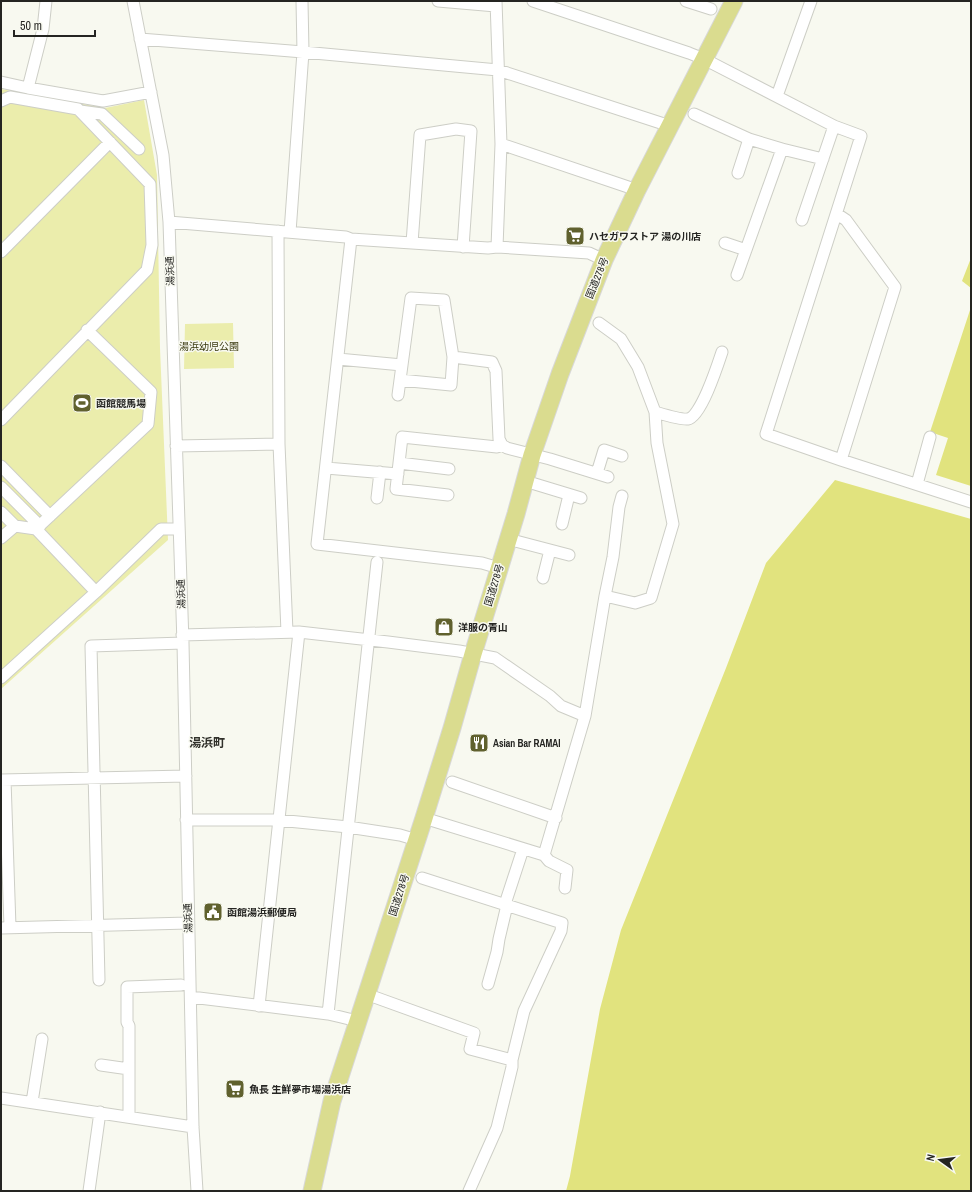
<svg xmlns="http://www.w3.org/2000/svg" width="972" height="1192" viewBox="0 0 972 1192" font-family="'Archivo Narrow','Noto Sans JP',sans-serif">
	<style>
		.green { fill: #ebedac }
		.water { fill: #e1e37e }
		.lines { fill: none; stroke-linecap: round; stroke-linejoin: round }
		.minor-casing { stroke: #cdcec6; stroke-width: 13 }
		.highway-casing { stroke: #d8d8d7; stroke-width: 19 }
		.minor { stroke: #fff; stroke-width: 11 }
		.highway { stroke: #dadc8f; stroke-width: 17 }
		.labels { text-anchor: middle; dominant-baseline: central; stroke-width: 3; stroke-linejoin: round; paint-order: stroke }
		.poi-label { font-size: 10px; font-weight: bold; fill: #252522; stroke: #f8f9f0; text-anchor: start }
		.street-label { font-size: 10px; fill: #252522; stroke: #f8f9f0 }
		.park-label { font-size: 10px; fill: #39390e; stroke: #f8f9f0 }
		.quarter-label { font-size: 12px; font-weight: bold; fill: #31312b; stroke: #f8f9f0 }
	</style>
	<rect width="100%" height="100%" fill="#f8f9f0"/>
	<!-- green -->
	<path class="green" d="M 1,89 L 105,108 L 144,100 L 157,175 L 160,348 L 168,540 L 1,689 Z
		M 233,323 L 234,368 L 184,369 L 185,324 Z"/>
	<!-- water -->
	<path class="water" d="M 971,258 L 971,288 L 962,281 Z
		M 971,307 L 971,486 L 936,475 L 948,438 L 930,432 Z
		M 835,480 L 971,519 L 971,1191 L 566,1191 L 570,1176 L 600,1009 L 621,930 L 726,668 L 766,563 Z"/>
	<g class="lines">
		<!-- minor casing -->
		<g class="minor-casing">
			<path id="minor" d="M 133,1 L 163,155 L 169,222 L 183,643 L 193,1127 L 197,1191
				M 438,1 L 496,6
				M 496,1 L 501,144 L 497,247
				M 533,1 L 689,53 L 704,59 L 834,126 L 861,136 L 766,434 L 841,460 L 971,502
				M 686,1 L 711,9
				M 140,39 L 303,52 L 498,70 L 670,126
				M 1,82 L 28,88 L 103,101 L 151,92
				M 28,88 L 43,29 L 46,1
				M 777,96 L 811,1
				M 1,101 L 10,97 L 78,109 L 150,184 L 152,245 L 147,270 L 1,420
				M 80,111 L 102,114 L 139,149
				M 694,114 L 749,139 L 782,149 L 823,159
				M 501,144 L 637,190
				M 738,173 L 749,139
				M 837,214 L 846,220 L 895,287 L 841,460
				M 802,220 L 834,126
				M 169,222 L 346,237 L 351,239 L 488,248 L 497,247 L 589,253 L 604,260
				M 278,231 L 279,444 L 287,632
				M 290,232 L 303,52 L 302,1
				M 351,239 L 317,544 L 482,563 L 499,568
				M 412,243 L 420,135 L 456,129 L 471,131 L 463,247
				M 725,243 L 746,250
				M 1,252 L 110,142
				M 737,275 L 782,149
				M 87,330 L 151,392 L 148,424 L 36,529 L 96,592
				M 453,357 L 492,362 L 496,371 L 499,439 L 502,445 L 507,448 L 550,459 L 608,477
				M 338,359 L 402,365
				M 398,395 L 411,298 L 444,300 L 453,357 L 451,385 L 400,380
				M 655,412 C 662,414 681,420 688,419 C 701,417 718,364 722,352
				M 176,446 L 279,444
				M 399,463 L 449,469
				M 1,466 L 50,516
				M 326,468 L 398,474
				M 597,473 L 604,450 L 622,456
				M 525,481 L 581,498
				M 917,484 L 930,437
				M 1,487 L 40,526
				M 448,495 L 396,489 L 402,437 L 497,447 L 502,445
				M 377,498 L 380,472
				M 1,512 L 15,526
				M 562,524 L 569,495
				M 1,538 L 15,526 L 36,529
				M 508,539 L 569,555
				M 543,578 L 550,550
				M 605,596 L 613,557 L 619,507 L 622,496
				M 182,635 L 299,632 L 388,642 L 459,651 L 495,658 L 550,696 L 561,706 L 585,716
				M 1,678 L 96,592 L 161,529 L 179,529
				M 1,780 L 186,776
				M 5,780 L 10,927
				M 452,782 L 556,818
				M 424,818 L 544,855 L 585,716 L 605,596 L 635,603 L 651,598 L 673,524 L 657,443 L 655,412 L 638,367 L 621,339 L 599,323
				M 186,820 L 278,820 L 348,827 L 400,835 L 417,840
				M 544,855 L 549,861 L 567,870 L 565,888
				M 422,878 L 562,923 L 561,931 L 524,1011 L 512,1060
				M 505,904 L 523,849
				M 1,928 L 188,923
				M 99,980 L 91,646 L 183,643
				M 488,984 L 497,952 L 499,939 L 507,905
				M 366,994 L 474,1033 L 470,1049 L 512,1060 L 512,1067 L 497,1128 L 469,1191
				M 191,997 L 328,1014 L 341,1017 L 357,1021
				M 259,1006 L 299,632
				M 328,1014 L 377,562
				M 101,1065 L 129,1069
				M 1,1098 L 193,1127
				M 32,1102 L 42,1039
				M 129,1117 L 129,1026 L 127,1022 L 127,987 L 181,985
				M 89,1191 L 100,1112"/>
		</g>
		<!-- highway casing -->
		<g class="highway-casing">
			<path id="highway" d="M 312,1191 L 332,1101 L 424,818 L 452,728 L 473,654 L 516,514 L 532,455 L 560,374 L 604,260 L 637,190 L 734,1"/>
		</g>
		<!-- minor -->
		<use href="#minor" class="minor"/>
		<!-- highway -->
		<use href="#highway" class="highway"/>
	</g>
	<!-- icons -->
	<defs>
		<g id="supermarket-square" transform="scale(1)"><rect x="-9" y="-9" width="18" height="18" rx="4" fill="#60612e" stroke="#f8f9f0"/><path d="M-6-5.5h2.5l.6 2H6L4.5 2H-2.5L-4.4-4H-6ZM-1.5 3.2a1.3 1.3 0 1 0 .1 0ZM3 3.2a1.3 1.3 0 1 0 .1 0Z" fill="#fff"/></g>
		<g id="stadium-square" transform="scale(1)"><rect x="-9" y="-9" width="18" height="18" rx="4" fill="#60612e" stroke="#f8f9f0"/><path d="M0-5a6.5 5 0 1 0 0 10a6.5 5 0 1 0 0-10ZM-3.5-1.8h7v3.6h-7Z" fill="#fff"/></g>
		<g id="shop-square" transform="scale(1)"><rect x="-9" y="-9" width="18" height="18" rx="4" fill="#60612e" stroke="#f8f9f0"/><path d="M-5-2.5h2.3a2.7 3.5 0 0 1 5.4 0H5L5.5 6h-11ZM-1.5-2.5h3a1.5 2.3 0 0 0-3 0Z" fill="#fff"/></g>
		<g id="restaurant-square" transform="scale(1)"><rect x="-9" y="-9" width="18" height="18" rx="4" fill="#60612e" stroke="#f8f9f0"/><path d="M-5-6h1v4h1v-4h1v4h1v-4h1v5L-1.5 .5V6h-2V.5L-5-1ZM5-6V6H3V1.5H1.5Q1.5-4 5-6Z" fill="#fff"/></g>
		<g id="civic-square" transform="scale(1)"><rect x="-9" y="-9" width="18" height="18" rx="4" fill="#60612e" stroke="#f8f9f0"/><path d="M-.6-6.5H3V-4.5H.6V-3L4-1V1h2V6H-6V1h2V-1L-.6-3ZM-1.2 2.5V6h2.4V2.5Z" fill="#fff"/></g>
	</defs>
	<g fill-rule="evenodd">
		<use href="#supermarket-square" x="575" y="236"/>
		<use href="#stadium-square" x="82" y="403"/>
		<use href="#shop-square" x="444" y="627"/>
		<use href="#restaurant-square" x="479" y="743"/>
		<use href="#civic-square" x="213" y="912"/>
		<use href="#supermarket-square" x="235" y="1089"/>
	</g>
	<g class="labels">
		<!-- poi labels -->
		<g class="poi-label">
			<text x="589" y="236">ハセガワストア 湯の川店</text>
			<text x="96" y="403">函館競馬場</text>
			<text x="458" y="627">洋服の青山</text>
			<text x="493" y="743">Asian Bar RAMAI</text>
			<text x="227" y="912">函館湯浜郵便局</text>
			<text x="249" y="1089">魚長 生鮮夢市場湯浜店</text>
		</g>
		<!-- street labels -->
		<g class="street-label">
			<text transform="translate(170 271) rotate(-92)">湯浜通</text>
			<text transform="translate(597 278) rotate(-68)">国道278号</text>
			<text transform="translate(494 585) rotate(-73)">国道278号</text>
			<text transform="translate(181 594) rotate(-92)">湯浜通</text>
			<text transform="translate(399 895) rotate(-72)">国道278号</text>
			<text transform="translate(188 918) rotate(-92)">湯浜通</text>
		</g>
		<!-- park labels -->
		<g class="park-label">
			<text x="209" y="346">湯浜幼児公園</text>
		</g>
		<!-- quarter labels -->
		<g class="quarter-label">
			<text x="207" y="743">湯浜町</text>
		</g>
	</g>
	<!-- border -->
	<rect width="972" height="1192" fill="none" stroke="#252522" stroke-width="4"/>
	<!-- north arrow -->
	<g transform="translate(940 1160) rotate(284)" stroke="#f8f9f0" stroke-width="3" paint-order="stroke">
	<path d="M0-3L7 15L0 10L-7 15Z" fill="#252522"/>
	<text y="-6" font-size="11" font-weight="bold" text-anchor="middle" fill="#252522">N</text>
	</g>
	<!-- scale -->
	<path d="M14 30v6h81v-6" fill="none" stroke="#252522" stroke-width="2"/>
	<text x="20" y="30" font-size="12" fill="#252522" stroke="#f8f9f0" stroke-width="3" paint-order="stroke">50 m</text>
</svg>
